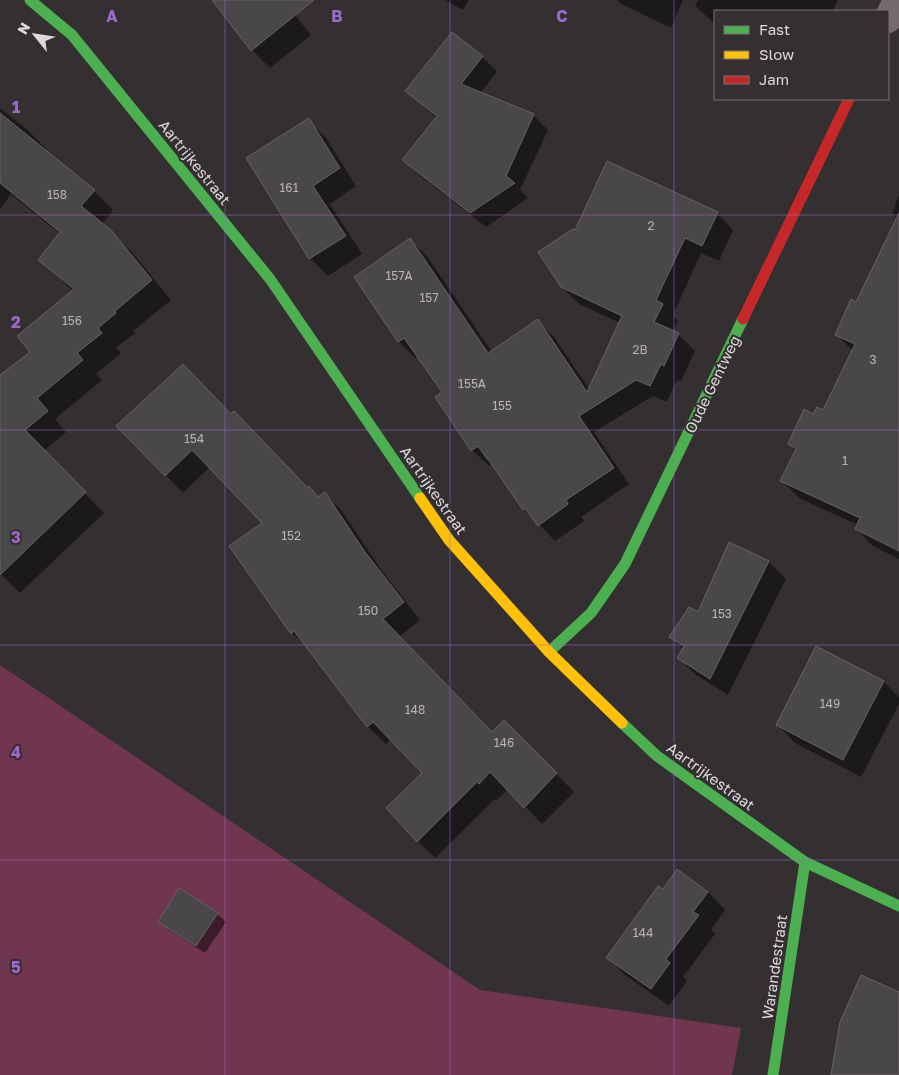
<svg xmlns="http://www.w3.org/2000/svg" width="899" height="1075" viewBox="0 0 899 1075" font-family="'Golos Text',sans-serif">
	<style>
		.green { fill: #71364f }
		.shadow { fill: #0007 }
		.building { fill: #4a4748; stroke: #676365 }
		.lines { fill: none; stroke-linecap: round; stroke-linejoin: round }
		.street { stroke: #766a6e; stroke-width: 28 }
		.fast { stroke: #4caf50; stroke-width: 11 }
		.slow { stroke: #ffc107; stroke-width: 11 }
		.jam { stroke: #c62828; stroke-width: 11 }
		.grid { fill: none; stroke: #9d69c8; stroke-width: 1; stroke-opacity: 0.55 }
		.labels { text-anchor: middle; dominant-baseline: central; stroke-width: 4; stroke-linejoin: round; paint-order: stroke }
		.number-label { font-size: 12px; fill: #b8b4b6 }
		.street-label { font-size: 15px; fill: #ddd9da; stroke: #352f31 }
		.grid-label { font-size: 16px; text-anchor: middle; font-weight: bold; fill: #9d69c8; stroke: #352f31; stroke-width: 4; stroke-linejoin: round; paint-order: stroke }
	</style>
	<rect width="100%" height="100%" fill="#343032"/>
	<!-- green -->
	<path class="green" d="M 0,665 L 480,990 L 741,1028 L 732,1075 L 0,1075 Z"/>
	<!-- shadow -->
	<path class="shadow" d="M 213,0 L 285,0 L 284,1 L 311,35 L 270,68 L 252,50 Z
		M 445,0 L 469,0 L 463,10 Z
		M 617,0 L 683,0 L 671,28 L 621,4 Z
		M 698,0 L 838,0 L 833,11 L 715,11 L 715,24 L 695,6 Z
		M 482,57 L 497,71 L 480,94 L 533,115 L 548,130 L 520,190 L 528,198 L 486,227 L 419,175 L 404,160 L 437,118 L 407,91 Z
		M 0,108 L 28,130 L 47,150 L 46,152 L 94,191 L 113,210 L 102,224 L 131,251 L 171,300 L 133,331 L 135,333 L 116,348 L 121,353 L 96,374 L 102,380 L 55,419 L 66,432 L 44,451 L 104,513 L 20,593 L 0,573 L 0,377 L 32,352 L 73,291 L 40,260 L 60,234 L 11,194 L 0,209 Z
		M 308,120 L 326,138 L 356,186 L 330,204 L 362,254 L 328,276 L 310,258 Z
		M 899,195 L 899,559 L 873,546 L 856,529 L 858,525 L 799,498 L 782,481 L 796,451 L 789,444 L 814,415 L 824,412 L 853,351 L 836,334 L 857,303 L 897,219 L 892,213 Z
		M 717,213 L 733,230 L 719,261 L 701,253 L 673,315 L 678,321 L 673,332 L 678,334 L 695,351 L 681,381 L 677,380 L 667,402 L 653,396 L 594,432 L 629,484 L 581,517 L 584,521 L 555,541 L 524,509 L 493,463 L 489,466 L 472,450 L 443,393 L 418,356 L 415,358 L 399,342 L 355,277 L 410,240 L 427,256 L 492,352 L 537,321 L 554,337 L 590,390 L 620,323 L 579,304 L 562,287 Z
		M 231,415 L 307,488 L 309,487 L 319,498 L 325,494 L 342,511 L 382,571 L 420,620 L 399,637 L 492,734 L 504,721 L 574,792 L 542,824 L 508,789 L 497,800 L 495,799 L 435,858 L 418,841 L 424,773 L 391,739 L 386,744 L 368,727 L 310,650 L 292,633 L 231,547 L 264,523 L 210,467 L 183,493 L 118,426 Z
		M 730,544 L 769,562 L 786,579 L 728,695 L 696,675 L 679,658 L 684,650 L 671,637 L 698,614 Z
		M 817,647 L 884,682 L 899,697 L 899,704 L 861,777 L 795,743 L 778,725 Z
		M 678,870 L 708,892 L 725,910 L 711,930 L 715,934 L 683,977 L 687,981 L 669,1006 L 625,975 L 608,958 L 663,891 Z
		M 217,914 L 226,922 L 205,953 L 169,930 L 160,921 Z"/>
	<!-- building -->
	<path class="building" d="M 212,0 L 314,0 L 251,51 Z
		M 452,32 L 483,56 L 461,84 L 534,114 L 506,176 L 515,183 L 470,213 L 402,160 L 437,116 L 405,91 Z
		M 0,113 L 95,190 L 81,206 L 111,230 L 152,280 L 115,311 L 116,313 L 98,328 L 102,333 L 77,353 L 83,360 L 37,398 L 48,411 L 25,430 L 86,492 L 0,575 L 0,375 L 30,352 L 17,336 L 74,289 L 38,260 L 60,232 L 0,183 Z
		M 309,118 L 340,168 L 313,186 L 346,236 L 309,259 L 246,158 Z
		M 607,161 L 718,212 L 702,246 L 685,238 L 656,300 L 663,304 L 654,322 L 679,333 L 664,366 L 661,364 L 650,386 L 636,380 L 579,416 L 614,468 L 566,500 L 568,504 L 538,526 L 525,508 L 523,510 L 488,459 L 487,459 L 478,446 L 471,451 L 435,397 L 442,392 L 404,338 L 398,342 L 354,277 L 410,238 L 488,353 L 538,319 L 587,392 L 622,316 L 561,287 L 538,252 L 573,229 L 575,230 Z
		M 899,213 L 899,551 L 855,529 L 860,518 L 780,481 L 796,449 L 788,444 L 804,409 L 813,414 L 817,407 L 823,410 L 855,344 L 835,335 L 851,299 L 856,302 Z
		M 183,364 L 231,414 L 234,411 L 307,487 L 309,486 L 318,497 L 325,492 L 365,552 L 404,602 L 383,619 L 492,732 L 504,720 L 557,773 L 524,808 L 490,772 L 479,784 L 477,782 L 417,842 L 386,808 L 422,773 L 373,722 L 367,727 L 294,631 L 291,634 L 229,546 L 262,523 L 192,450 L 165,476 L 116,426 Z
		M 729,542 L 769,561 L 710,679 L 677,658 L 684,646 L 669,637 L 689,607 L 698,612 Z
		M 816,646 L 884,681 L 843,760 L 776,725 Z
		M 677,869 L 708,892 L 693,912 L 699,915 L 666,959 L 670,963 L 651,989 L 606,958 L 658,886 L 663,889 Z
		M 179,888 L 218,913 L 196,946 L 158,922 Z
		M 861,975 L 899,992 L 899,1075 L 831,1075 L 840,1022 Z"/>
	<g class="lines">
		<!-- street -->
		<path class="street" d="M 888,19 L 897,0"/>
		<!-- fast -->
		<path class="fast" d="M 30,0 L 72,35 L 270,279 L 420,498
			M 549,652 L 591,613 L 625,564 L 743,319
			M 622,723 L 657,756 L 805,862 L 899,906
			M 773,1075 L 805,862"/>
		<!-- slow -->
		<path class="slow" d="M 420,498 L 449,540 L 549,652 L 622,723"/>
		<!-- jam -->
		<path class="jam" d="M 743,319 L 849,99"/>
	</g>
	<!-- grid -->
	<path class="grid" d="M 225,0 L 225,1075M 450,0 L 450,1075M 674,0 L 674,1075M 0,215 L 899,215M 0,430 L 899,430M 0,645 L 899,645M 0,860 L 899,860"/>
	<g class="labels">
		<!-- number labels -->
		<g class="number-label">
			<text x="289" y="187">161</text>
			<text x="57" y="194">158</text>
			<text x="651" y="225">2</text>
			<text x="399" y="275">157A</text>
			<text x="429" y="297">157</text>
			<text x="72" y="320">156</text>
			<text x="640" y="349">2B</text>
			<text x="873" y="359">3</text>
			<text x="472" y="383">155A</text>
			<text x="502" y="405">155</text>
			<text x="194" y="438">154</text>
			<text x="845" y="460">1</text>
			<text x="291" y="535">152</text>
			<text x="368" y="610">150</text>
			<text x="722" y="613">153</text>
			<text x="830" y="703">149</text>
			<text x="415" y="709">148</text>
			<text x="504" y="742">146</text>
			<text x="643" y="932">144</text>
		</g>
		<!-- street labels -->
		<g class="street-label">
			<text transform="translate(195 162) rotate(51)">Aartrijkestraat</text>
			<text transform="translate(712 384) rotate(-64)">Oude Gentweg</text>
			<text transform="translate(434 490) rotate(55)">Aartrijkestraat</text>
			<text transform="translate(711 776) rotate(36)">Aartrijkestraat</text>
			<text transform="translate(774 967) rotate(-82)">Warandestraat</text>
		</g>
	</g>
	<g class="grid-label">
		<text x="112" y="22">A</text>
		<text x="337" y="22">B</text>
		<text x="562" y="22">C</text>
		<text x="16" y="113">1</text>
		<text x="16" y="328">2</text>
		<text x="16" y="543">3</text>
		<text x="16" y="758">4</text>
		<text x="16" y="973">5</text>
	</g>
	<!-- legend -->
	<rect x="714" y="10" width="175" height="90" fill="#352f31" stroke="#787375"/>
	<rect x="724" y="26" width="25" height="8" fill="#4caf50" stroke="#787375"/>
	<text x="759" y="35" font-size="15" fill="#ddd9da">Fast</text>
	<rect x="724" y="51" width="25" height="8" fill="#ffc107" stroke="#787375"/>
	<text x="759" y="60" font-size="15" fill="#ddd9da">Slow</text>
	<rect x="724" y="76" width="25" height="8" fill="#c62828" stroke="#787375"/>
	<text x="759" y="85" font-size="15" fill="#ddd9da">Jam</text>
	<!-- north arrow -->
	<g transform="translate(35 35) rotate(300)" stroke="#352f31" stroke-width="4" paint-order="stroke">
	<path d="M0-4L9 19L0 12L-9 19Z" fill="#ddd9da"/>
	<text y="-8" font-size="14" font-weight="bold" text-anchor="middle" fill="#ddd9da">N</text>
	</g>
</svg>
